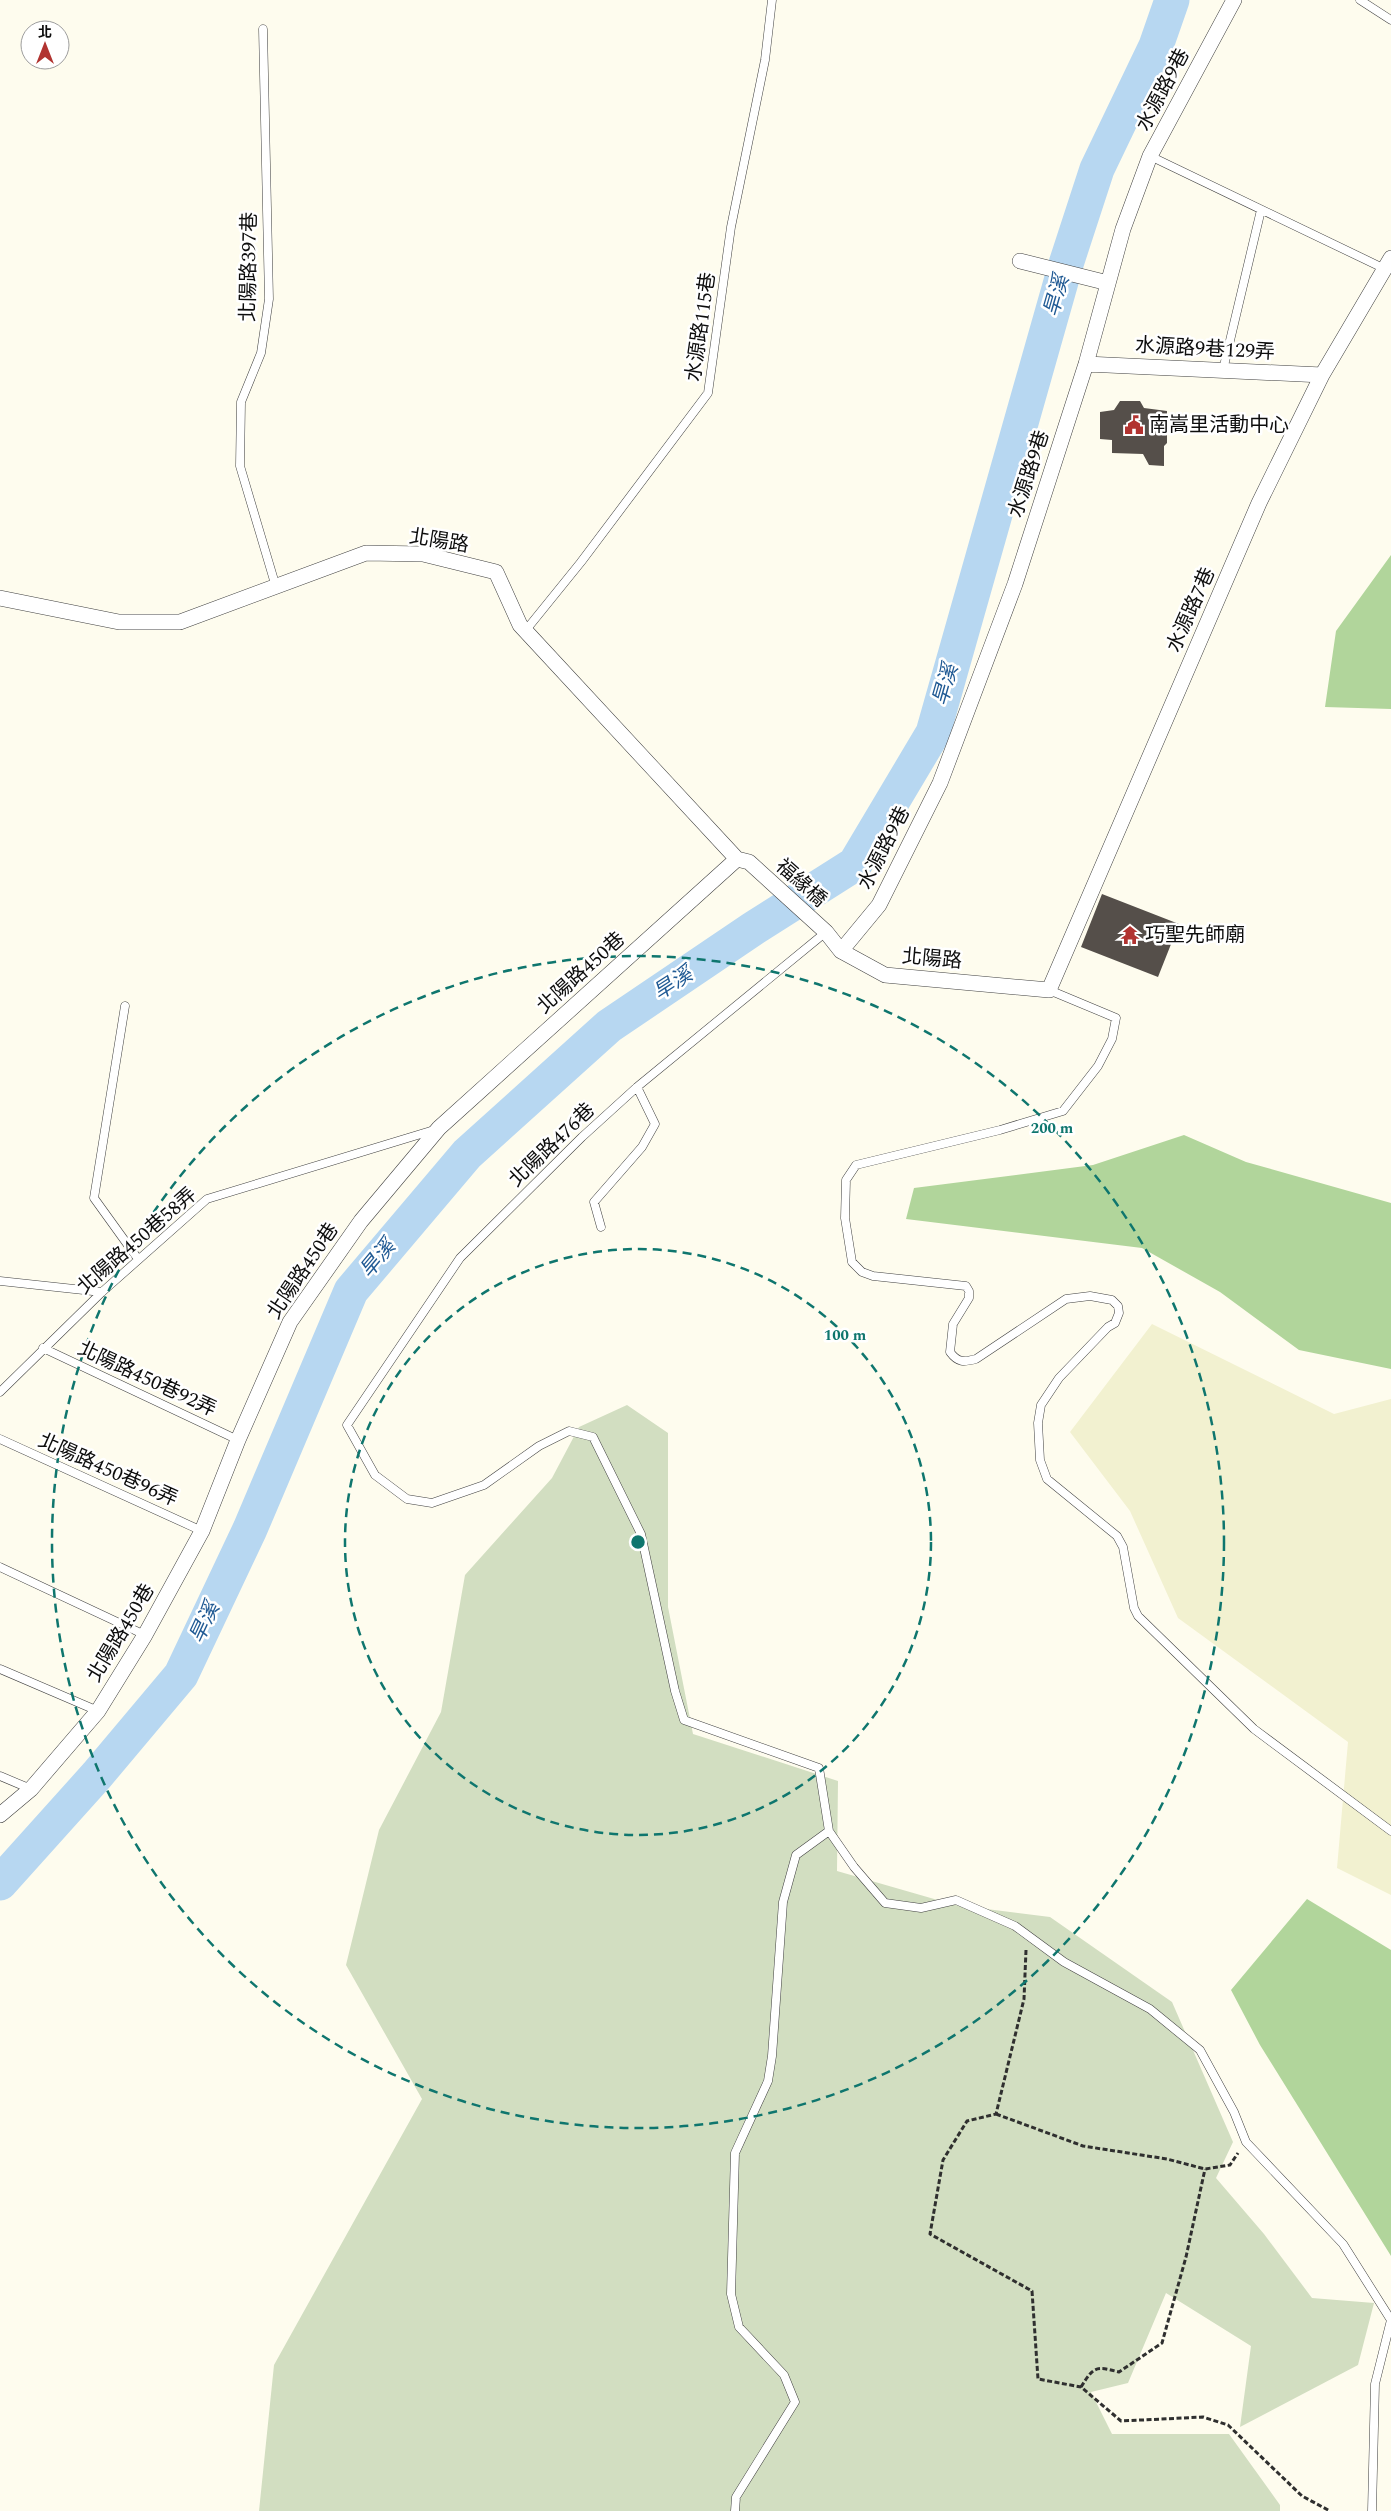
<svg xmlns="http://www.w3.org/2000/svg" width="1391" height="2511" viewBox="0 0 1391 2511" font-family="Spectral,'Noto Sans TC',serif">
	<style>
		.farmland { fill: #f2f1d0 }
		.forest { fill: #b1d59b }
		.cemetery { fill: #d2dec1 }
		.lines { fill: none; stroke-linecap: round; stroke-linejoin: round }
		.river { stroke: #b7d7f1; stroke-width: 35 }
		.building { fill: #554f4a }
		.lane-casing { stroke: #404040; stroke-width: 9 }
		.street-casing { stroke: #404040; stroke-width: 16 }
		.path { stroke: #2f2f2f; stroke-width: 3; stroke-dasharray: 5 2.5; stroke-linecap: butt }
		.lane { stroke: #fff; stroke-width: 8 }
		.street { stroke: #fff; stroke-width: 15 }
		.ring { fill: none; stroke: #0f766e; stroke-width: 2.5; stroke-dasharray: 9 6 }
		.labels { text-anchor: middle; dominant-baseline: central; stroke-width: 5; stroke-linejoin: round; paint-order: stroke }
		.street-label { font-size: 20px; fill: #0d0d0d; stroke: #fff }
		.poi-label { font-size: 20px; fill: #0d0d0d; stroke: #fff; text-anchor: start }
		.water-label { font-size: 21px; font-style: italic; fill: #205a94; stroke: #fff }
		.centre { fill: #0f766e; stroke: #fff; stroke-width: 2.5 }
		.ring-label { font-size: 15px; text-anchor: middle; font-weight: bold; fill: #0f766e; stroke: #fff; stroke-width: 5; stroke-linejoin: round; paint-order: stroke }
	</style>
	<rect width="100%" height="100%" fill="#fefcee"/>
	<!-- farmland -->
	<path class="farmland" d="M 1152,1324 L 1334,1414 L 1391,1399 L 1391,1895 L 1337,1868 L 1348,1742 L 1178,1618 L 1130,1511 L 1070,1432 Z"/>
	<!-- forest -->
	<path class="forest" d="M 1391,555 L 1391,709 L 1325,707 L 1336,631 Z
		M 1184,1135 L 1246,1162 L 1391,1203 L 1391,1369 L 1299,1350 L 1220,1292 L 1142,1248 L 906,1219 L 914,1188 L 1093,1165 Z
		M 1307,1899 L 1391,1950 L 1391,2256 L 1260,2045 L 1231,1990 Z"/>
	<!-- cemetery -->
	<path class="cemetery" d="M 627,1405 L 668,1433 L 668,1607 L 693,1734 L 838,1781 L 837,1871 L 955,1905 L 1050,1917 L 1172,2002 L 1233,2142 L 1216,2178 L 1264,2234 L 1312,2298 L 1374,2303 L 1358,2365 L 1240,2427 L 1251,2346 L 1166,2293 L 1128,2383 L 1091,2392 L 1112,2434 L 1229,2434 L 1280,2505 L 1280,2511 L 259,2511 L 274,2365 L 422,2099 L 346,1965 L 379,1830 L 441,1712 L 465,1575 L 552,1478 L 579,1427 Z"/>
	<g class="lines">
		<!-- river -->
		<path class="river" d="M 0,1883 L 97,1775 L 181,1675 L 250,1529 L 351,1291 L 467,1154 L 609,1026 L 754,928 L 855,864 L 933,733 L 1066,264 L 1097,169 L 1156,46 L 1172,0"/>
	</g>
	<!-- building -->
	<path class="building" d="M 1120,401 L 1140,401 L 1144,408 L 1167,411 L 1167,443 L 1164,446 L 1164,466 L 1149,465 L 1143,454 L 1112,453 L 1112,440 L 1100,439 L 1100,412 L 1114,410 Z
		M 1102,894 L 1179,924 L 1158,977 L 1081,947 Z"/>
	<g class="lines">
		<!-- lane casing -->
		<g class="lane-casing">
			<path id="lane" d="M 1360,0 L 1391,20
				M 263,29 L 269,299 L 261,353 L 241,402 L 240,466 L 276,587
				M 1150,156 L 1385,269
				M 1223,370 L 1261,210
				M 526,630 L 581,562 L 708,393 L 731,227 L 765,60 L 772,0
				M 1049,990 L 1116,1018 L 1112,1039 L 1098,1066 L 1063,1111 L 1000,1130 L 856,1165 L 846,1180 L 845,1218 L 852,1262 L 862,1272 L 873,1276 L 966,1286 L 969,1291 L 969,1298 L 953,1324 L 950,1352 C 958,1363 964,1362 976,1359 L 1066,1299 L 1090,1296 L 1112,1300 L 1118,1306 L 1119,1313 L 1115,1323 L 1108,1327 L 1059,1378 L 1041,1405 L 1038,1423 L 1040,1460 L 1047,1479 L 1117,1536 L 1123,1547 L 1134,1608 L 1138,1616 L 1254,1729 L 1391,1831
				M 125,1006 L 94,1198 L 138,1259
				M 601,1227 L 594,1202 L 642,1147 L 655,1124 L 637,1087
				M 0,1281 L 102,1292
				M 43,1348 L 238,1440
				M 0,1392 L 102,1292 L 207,1199 L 434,1130
				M 0,1439 L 202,1531
				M 0,1567 L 145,1635
				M 0,1669 L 98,1711
				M 0,1776 L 31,1789
				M 829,1831 L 854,1867 L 885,1903 L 921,1908 L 956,1900 L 1015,1926 L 1064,1962 L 1150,2009 L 1200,2050 L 1234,2112 L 1246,2142 L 1343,2244 L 1391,2320 L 1375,2384 L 1372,2511
				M 735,2511 L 736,2497 L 795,2402 L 784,2375 L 739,2327 L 731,2294 L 735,2153 L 768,2081 L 772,2056 L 783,1902 L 796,1855 L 829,1831 L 819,1768 L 684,1720 L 675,1691 L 641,1534 L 593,1437 L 569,1431 L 539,1446 L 484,1485 L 432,1503 L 407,1499 L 375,1475 L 347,1425 L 460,1258 L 582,1137 L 637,1087 L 826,932"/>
		</g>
		<!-- street casing -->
		<g class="street-casing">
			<path id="street" d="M 1020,261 L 1108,283
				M 1086,364 L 1322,375
				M 0,598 L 119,622 L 180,622 L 366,553 L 423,554 L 496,572 L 520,625 L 737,859 L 749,862 L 826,932 L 841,951 L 885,975 L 1049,990 L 1259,503 L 1322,375 L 1391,258
				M 841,951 L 879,905 L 940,783 L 1015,584 L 1086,364 L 1123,229 L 1150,156 L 1234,0
				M 0,1815 L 31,1789 L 98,1711 L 145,1635 L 202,1531 L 238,1440 L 290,1322 L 361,1221 L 439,1128 L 737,859"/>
		</g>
		<!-- path -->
		<path class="path" d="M 1026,1950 L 1024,1999 L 996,2114 L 967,2121 L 943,2160 L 930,2234 L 1032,2291 L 1038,2379 L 1081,2387 L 1121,2421 L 1203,2417 L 1228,2425 L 1302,2496 L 1330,2511
			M 996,2114 L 1083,2146 L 1167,2159 L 1205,2169 L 1230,2165 L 1238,2153
			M 1081,2387 C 1094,2366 1096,2366 1119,2372 L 1162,2343 L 1186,2257 L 1205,2169"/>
		<!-- lane -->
		<use href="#lane" class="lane"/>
		<!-- street -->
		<use href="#street" class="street"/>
	</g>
	<!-- distance rings -->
	<g class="ring">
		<circle cx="638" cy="1542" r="293"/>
		<circle cx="638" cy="1542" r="586"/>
	</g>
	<!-- icons -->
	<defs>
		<g id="civic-bare" transform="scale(1.5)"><path d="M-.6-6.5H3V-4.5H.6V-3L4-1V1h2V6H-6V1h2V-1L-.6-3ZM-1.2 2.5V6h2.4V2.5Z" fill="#b13330" stroke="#fff" stroke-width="2.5" paint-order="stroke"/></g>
		<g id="temple-bare" transform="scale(1.5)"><path d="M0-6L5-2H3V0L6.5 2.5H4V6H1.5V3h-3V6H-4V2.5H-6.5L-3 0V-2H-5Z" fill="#b13330" stroke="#fff" stroke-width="2.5" paint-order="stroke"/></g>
	</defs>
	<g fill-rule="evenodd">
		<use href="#civic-bare" x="1134" y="425"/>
		<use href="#temple-bare" x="1130" y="935"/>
	</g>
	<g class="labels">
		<!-- street labels -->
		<g class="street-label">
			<text transform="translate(1163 90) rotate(-62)">水源路9巷</text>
			<text transform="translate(249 267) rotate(-89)">北陽路397巷</text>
			<text transform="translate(701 327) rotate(-82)">水源路115巷</text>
			<text transform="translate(1205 349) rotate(3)">水源路9巷129弄</text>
			<text transform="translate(1029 474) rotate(-72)">水源路9巷</text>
			<text transform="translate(439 541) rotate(9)">北陽路</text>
			<text transform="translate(1191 610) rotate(-66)">水源路7巷</text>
			<text transform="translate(884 848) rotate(-63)">水源路9巷</text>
			<text transform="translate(801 883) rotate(42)">福緣橋</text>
			<text transform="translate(932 959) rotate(5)">北陽路</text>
			<text transform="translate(581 973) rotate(-42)">北陽路450巷</text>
			<text transform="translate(552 1145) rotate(-44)">北陽路476巷</text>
			<text transform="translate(137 1241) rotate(-41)">北陽路450巷58弄</text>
			<text transform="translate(303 1271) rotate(-56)">北陽路450巷</text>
			<text transform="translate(147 1379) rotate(25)">北陽路450巷92弄</text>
			<text transform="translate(108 1470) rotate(24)">北陽路450巷96弄</text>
			<text transform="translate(121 1633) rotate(-59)">北陽路450巷</text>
		</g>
		<!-- poi labels -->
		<g class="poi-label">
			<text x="1149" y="425">南嵩里活動中心</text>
			<text x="1145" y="935">巧聖先師廟</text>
		</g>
		<!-- water labels -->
		<g class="water-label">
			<text transform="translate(1057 296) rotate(-74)">旱溪</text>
			<text transform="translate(946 685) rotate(-74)">旱溪</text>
			<text transform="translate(673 984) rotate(-33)">旱溪</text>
			<text transform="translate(378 1259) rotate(-50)">旱溪</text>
			<text transform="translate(205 1623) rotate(-65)">旱溪</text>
		</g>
	</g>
	<circle cx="638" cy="1542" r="8" class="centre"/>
	<g class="ring-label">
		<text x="1052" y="1133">200 m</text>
		<text x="845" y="1340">100 m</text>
	</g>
	<!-- north arrow -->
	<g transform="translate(45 45)"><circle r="24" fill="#ffffff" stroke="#9e9e9e"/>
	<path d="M0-4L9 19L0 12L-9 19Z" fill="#b13330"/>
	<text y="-8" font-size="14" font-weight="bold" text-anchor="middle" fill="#0d0d0d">北</text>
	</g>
</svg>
